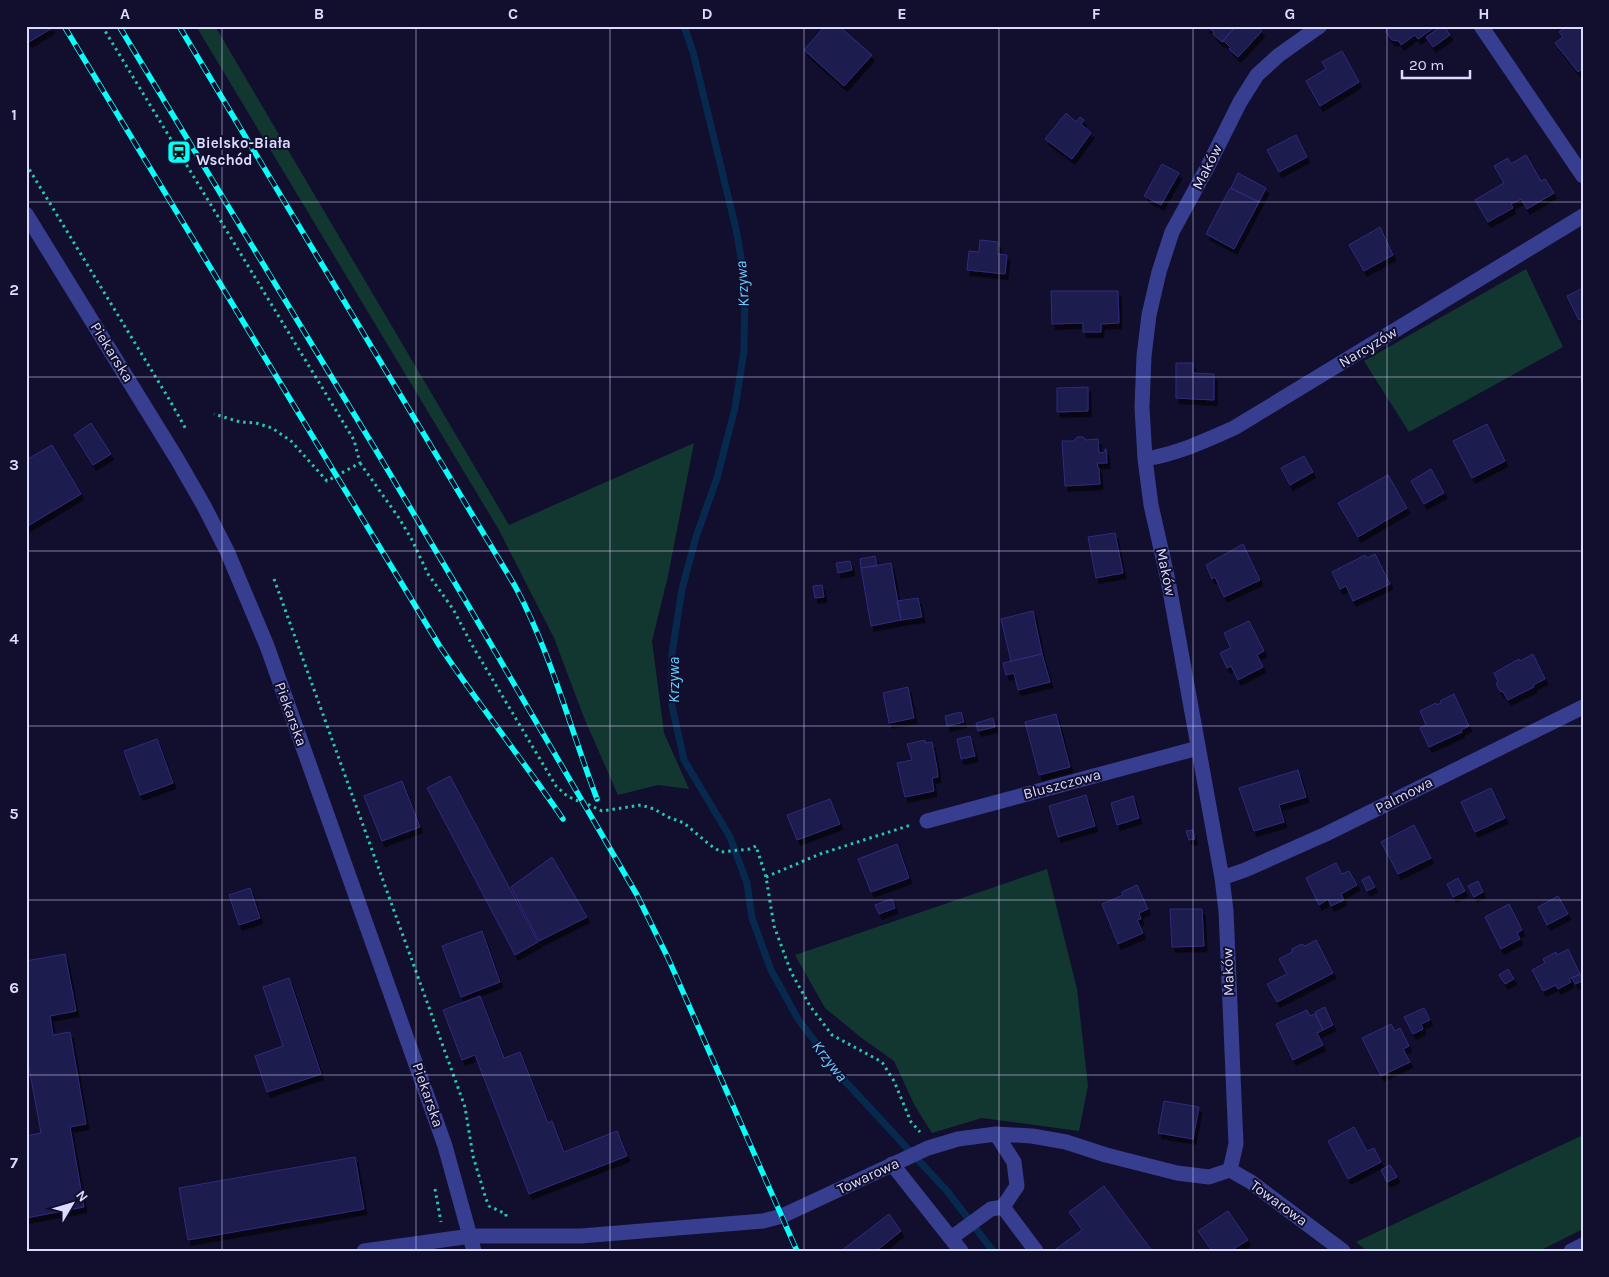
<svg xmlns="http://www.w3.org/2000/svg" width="1609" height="1277" viewBox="0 0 1609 1277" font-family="Karla,sans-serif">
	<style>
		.green { fill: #123731 }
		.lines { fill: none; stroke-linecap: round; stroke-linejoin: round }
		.stream { stroke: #07294e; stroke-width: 7 }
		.building { fill: #1e1a4f; stroke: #312a7d; filter: url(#shadow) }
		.path { stroke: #28c7aa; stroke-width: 3; stroke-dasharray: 2.5 4; stroke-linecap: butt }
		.minor { stroke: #373e8f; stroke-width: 15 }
		.rail-casing { stroke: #07fffa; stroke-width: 5.5 }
		.rail { stroke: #110f2d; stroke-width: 4; stroke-dasharray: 11; stroke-linecap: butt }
		.grid { fill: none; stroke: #dbdbff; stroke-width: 1; stroke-opacity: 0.55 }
		.labels { text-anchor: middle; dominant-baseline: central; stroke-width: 4; stroke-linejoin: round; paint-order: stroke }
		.poi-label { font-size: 15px; font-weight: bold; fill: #dbdbff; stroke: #110f2d; text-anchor: start }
		.street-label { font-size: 15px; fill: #dbdbff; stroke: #110f2d }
		.water-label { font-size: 16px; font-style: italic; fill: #69ccff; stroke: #110f2d }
		.neatline { fill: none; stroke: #dbdbff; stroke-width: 2 }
		.grid-label { font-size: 16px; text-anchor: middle; font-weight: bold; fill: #dbdbff }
	</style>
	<defs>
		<filter id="shadow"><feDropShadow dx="3" dy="5.5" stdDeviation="0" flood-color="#0009"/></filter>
	</defs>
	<rect width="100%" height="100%" fill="#110f2d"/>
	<!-- green -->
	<path class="green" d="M 196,26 L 215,26 L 509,525 L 694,443 L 668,576 L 652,641 L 664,733 L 689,789 L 658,785 L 618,795 L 585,720 L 554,638 L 499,530 Z
		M 1526,269 L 1563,347 L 1409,432 L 1364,361 Z
		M 1047,869 L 1077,989 L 1088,1086 L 1079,1131 L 982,1118 L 932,1133 L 915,1106 L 894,1061 L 863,1039 L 825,1008 L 795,955 Z
		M 1583,1135 L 1583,1229 L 1539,1251 L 1367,1251 L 1356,1242 Z"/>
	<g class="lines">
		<!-- stream -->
		<path class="stream" d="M 684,26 L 693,52 L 736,229 L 745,281 L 744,351 L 735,408 L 717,478 L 696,537 L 682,589 L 672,653 L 672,706 L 684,760 L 730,837 L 747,883 L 752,918 L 771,970 L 798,1019 L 844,1080 L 947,1191 L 993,1251"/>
	</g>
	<!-- building -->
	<path class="building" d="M 26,26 L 51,26 L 52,28 L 29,42 L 26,38 Z
		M 825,26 L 839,26 L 872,55 L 844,86 L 804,50 Z
		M 1207,26 L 1236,26 L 1222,42 L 1213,34 L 1214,32 L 1208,27 L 1206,28 Z
		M 1236,26 L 1257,26 L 1262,31 L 1238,57 L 1229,49 L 1231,48 L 1224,41 L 1222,42 Z
		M 1387,26 L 1430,26 L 1432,29 L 1418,39 L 1415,35 L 1401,45 L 1399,41 L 1392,40 L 1386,32 Z
		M 1442,26 L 1444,26 L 1450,35 L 1433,47 L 1426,37 Z
		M 1567,26 L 1573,26 L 1574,28 L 1577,26 L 1583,26 L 1583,68 L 1578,72 L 1555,43 L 1563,37 L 1559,32 Z
		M 1342,51 L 1359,82 L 1320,106 L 1306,81 L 1326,69 L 1322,62 Z
		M 1066,113 L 1076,122 L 1080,117 L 1084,120 L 1081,124 L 1091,133 L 1072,159 L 1045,139 Z
		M 1296,135 L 1307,157 L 1279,172 L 1267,150 Z
		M 1526,155 L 1541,181 L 1545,179 L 1554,193 L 1527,209 L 1521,199 L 1511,204 L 1513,208 L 1488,222 L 1475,200 L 1504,183 L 1494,166 L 1508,158 L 1511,164 Z
		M 1162,164 L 1179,173 L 1161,205 L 1144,196 Z
		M 1238,173 L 1266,188 L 1259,202 L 1231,188 Z
		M 1230,188 L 1259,202 L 1234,249 L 1206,234 Z
		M 1380,227 L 1393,255 L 1364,271 L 1349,245 Z
		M 980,240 L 998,242 L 997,254 L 1007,255 L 1005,274 L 967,270 L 969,251 L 979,252 Z
		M 1583,288 L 1583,318 L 1579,320 L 1567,296 Z
		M 1051,291 L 1118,291 L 1119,323 L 1101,324 L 1101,332 L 1083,332 L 1083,323 L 1052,324 Z
		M 1176,363 L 1193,363 L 1193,373 L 1214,374 L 1214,400 L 1176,398 Z
		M 1088,387 L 1088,411 L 1057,412 L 1057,388 Z
		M 91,423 L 111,454 L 93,465 L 74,435 Z
		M 1487,424 L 1505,461 L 1472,478 L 1453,441 Z
		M 1077,437 L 1083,437 L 1086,440 L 1098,439 L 1099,453 L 1105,452 L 1105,449 L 1106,449 L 1107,463 L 1097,463 L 1098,468 L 1099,468 L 1100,484 L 1065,486 L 1062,441 L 1074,441 Z
		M 52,445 L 81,494 L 26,527 L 26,460 Z
		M 1304,456 L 1313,472 L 1290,485 L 1281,468 Z
		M 1431,469 L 1444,493 L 1424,504 L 1411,481 Z
		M 1388,475 L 1407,508 L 1358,537 L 1338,503 Z
		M 1115,533 L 1123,573 L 1096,578 L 1088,537 Z
		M 1243,544 L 1260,580 L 1224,597 L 1215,577 L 1212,579 L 1206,565 Z
		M 1375,554 L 1390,584 L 1353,601 L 1346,586 L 1340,589 L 1332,572 L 1365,555 L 1367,558 Z
		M 875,556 L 877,566 L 861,568 L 860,559 Z
		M 850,561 L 852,570 L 838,573 L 836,563 Z
		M 891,563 L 901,620 L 871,626 L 861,568 Z
		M 822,585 L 824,597 L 815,598 L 813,586 Z
		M 918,598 L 922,617 L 901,620 L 897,601 Z
		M 1033,611 L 1042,654 L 1011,661 L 1001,619 Z
		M 1249,621 L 1264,651 L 1257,655 L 1263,667 L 1238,680 L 1231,666 L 1227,668 L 1220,653 L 1231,648 L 1224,633 Z
		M 1042,654 L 1050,682 L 1018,690 L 1014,673 L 1006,675 L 1003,663 Z
		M 1533,654 L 1545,679 L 1533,685 L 1534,687 L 1508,700 L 1503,692 L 1500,691 L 1496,684 L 1498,681 L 1494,673 L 1519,659 L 1520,661 Z
		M 908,687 L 914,718 L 889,723 L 883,693 Z
		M 1454,694 L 1469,726 L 1461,730 L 1462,732 L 1429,747 L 1420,728 L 1426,725 L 1420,711 L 1436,703 L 1436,705 L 1441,703 L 1440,701 Z
		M 961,712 L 964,722 L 947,726 L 945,716 Z
		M 1056,714 L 1070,767 L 1039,775 L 1025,722 Z
		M 993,718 L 995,727 L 978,731 L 976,723 Z
		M 970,736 L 975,756 L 961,759 L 957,739 Z
		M 157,739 L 173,783 L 140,795 L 124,751 Z
		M 925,740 L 925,743 L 932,742 L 937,768 L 938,777 L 932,778 L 934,791 L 905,797 L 897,763 L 912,760 L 907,744 Z
		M 1298,770 L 1306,797 L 1279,805 L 1284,822 L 1254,831 L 1239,788 Z
		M 450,776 L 538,942 L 515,955 L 427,788 Z
		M 402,781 L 420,827 L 382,841 L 364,796 Z
		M 1491,788 L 1505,818 L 1475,832 L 1461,802 Z
		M 1086,795 L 1095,826 L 1058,837 L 1049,806 Z
		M 1133,796 L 1139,818 L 1117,825 L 1111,803 Z
		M 830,799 L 840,824 L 797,840 L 787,815 Z
		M 1414,825 L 1431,858 L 1398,874 L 1381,842 Z
		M 1193,830 L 1195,839 L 1189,840 L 1186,831 Z
		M 897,844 L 909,878 L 871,892 L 858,859 Z
		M 552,857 L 587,917 L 539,941 L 511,887 Z
		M 1336,863 L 1342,874 L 1349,871 L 1357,885 L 1341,894 L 1344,900 L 1331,906 L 1328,899 L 1319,905 L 1306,878 Z
		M 1369,876 L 1375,887 L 1367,891 L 1362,880 Z
		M 1458,878 L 1465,891 L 1453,897 L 1447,884 Z
		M 1478,881 L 1483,892 L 1474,897 L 1468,886 Z
		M 1137,885 L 1148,909 L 1139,913 L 1141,919 L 1137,920 L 1143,933 L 1118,944 L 1102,904 L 1123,895 L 1122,892 Z
		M 250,888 L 260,918 L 239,925 L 229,895 Z
		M 1558,896 L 1568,914 L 1547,925 L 1538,907 Z
		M 892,899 L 895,908 L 879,914 L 875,905 Z
		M 1509,904 L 1522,930 L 1517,933 L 1520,939 L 1501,949 L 1485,917 Z
		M 1170,909 L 1202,909 L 1204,946 L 1172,947 Z
		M 482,931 L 500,982 L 461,997 L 442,946 Z
		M 1316,940 L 1333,973 L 1277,1002 L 1267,984 L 1287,974 L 1279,959 L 1292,952 L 1292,949 L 1302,944 L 1305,946 Z
		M 1568,949 L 1580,974 L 1569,979 L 1571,982 L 1558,989 L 1556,985 L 1543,991 L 1532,970 L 1545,963 L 1543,959 L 1556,952 L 1557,955 Z
		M 65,954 L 76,1011 L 50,1016 L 53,1035 L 70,1032 L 86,1124 L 70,1127 L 84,1207 L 26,1218 L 26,1136 L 41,1133 L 26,1051 L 26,961 Z
		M 1508,969 L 1514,979 L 1505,984 L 1499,975 Z
		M 1580,974 L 1583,981 L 1575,984 L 1572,978 Z
		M 289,978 L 321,1074 L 267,1092 L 255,1056 L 283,1046 L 263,987 Z
		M 480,996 L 504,1058 L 520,1052 L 548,1123 L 552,1121 L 564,1152 L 617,1131 L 627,1156 L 529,1194 L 475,1055 L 462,1060 L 443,1010 Z
		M 1325,1007 L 1333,1025 L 1323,1030 L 1315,1012 Z
		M 1424,1008 L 1430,1020 L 1421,1024 L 1423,1029 L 1413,1034 L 1404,1017 Z
		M 1307,1010 L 1310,1016 L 1315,1014 L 1323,1030 L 1317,1033 L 1323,1045 L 1293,1060 L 1276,1024 Z
		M 1391,1024 L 1395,1031 L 1400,1028 L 1409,1046 L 1403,1049 L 1410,1062 L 1381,1076 L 1362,1038 Z
		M 1164,1101 L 1199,1107 L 1193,1139 L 1158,1133 Z
		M 1354,1127 L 1367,1151 L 1374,1148 L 1381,1162 L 1348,1179 L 1328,1141 Z
		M 355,1157 L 364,1209 L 188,1240 L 179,1188 Z
		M 1390,1165 L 1397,1177 L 1387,1182 L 1381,1170 Z
		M 1104,1186 L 1152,1251 L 1058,1251 L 1056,1249 L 1082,1230 L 1069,1212 Z
		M 1228,1211 L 1248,1240 L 1230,1251 L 1212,1251 L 1198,1231 Z
		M 889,1214 L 901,1231 L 876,1251 L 841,1251 Z"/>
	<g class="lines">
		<!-- path -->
		<path class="path" d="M 102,26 L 354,440 L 360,463 L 327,481 L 291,441 L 272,428 L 256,423 L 240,422 L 214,414
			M 26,164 L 169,399 L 187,431
			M 360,463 L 399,518 L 412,540 L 428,574 L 453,609 L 472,645 L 556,786 L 566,795 L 575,800 L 583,802 L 602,811 L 641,805 L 654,809 L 668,817 L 684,823 L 710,845 L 721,852 L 750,849 L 756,846 L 766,877 L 774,926 L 791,972 L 810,1006 L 832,1035 L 882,1062 L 894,1081 L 911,1122 L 920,1132
			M 274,579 L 465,1107 L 473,1156 L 486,1199 L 489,1206 L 506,1214 L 506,1218
			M 766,877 L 820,854 L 911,825
			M 435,1189 L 441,1222"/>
		<!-- minor -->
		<path class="minor" d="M 1481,26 L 1583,176
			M 26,214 L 177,459 L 204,506 L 227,551 L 267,646 L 445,1146 L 474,1251
			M 1145,459 C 1177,454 1205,441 1234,428 L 1583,216
			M 927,821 L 1198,748
			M 1222,878 L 1245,870 L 1326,834 L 1583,707
			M 996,1134 L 1014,1162 L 1017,1186 L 1003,1207
			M 892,1164 L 961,1251
			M 1230,1170 L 1236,1144 L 1226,911 L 1222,878 L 1168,580 L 1151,505 L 1145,459 L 1142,407 L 1144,356 L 1149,315 L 1159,272 L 1172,232 L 1207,168 L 1240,102 L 1257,75 L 1279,55 L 1320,26
			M 951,1238 L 991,1209 L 1003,1207 L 1036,1251
			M 364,1251 L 471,1236 L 581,1236 L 763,1221 L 782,1216 L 928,1148 L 958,1139 L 996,1134 L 1032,1136 L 1066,1142 L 1106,1155 L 1177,1173 L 1209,1177 L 1230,1170 L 1251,1182 L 1343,1251
			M 1571,1251 L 1583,1245"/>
		<!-- rail casing -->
		<g class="rail-casing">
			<path id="rail" d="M 64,26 L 439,645 C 478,704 523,760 563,819
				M 119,26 L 374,447 L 468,605 L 637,895 L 668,958 L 797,1251
				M 179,26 L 515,586 C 551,653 570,728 597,799"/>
		</g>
		<!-- rail -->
		<use href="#rail" class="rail"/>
	</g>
	<!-- grid -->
	<path class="grid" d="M 222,26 L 222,1251M 416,26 L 416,1251M 610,26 L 610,1251M 804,26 L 804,1251M 999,26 L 999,1251M 1193,26 L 1193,1251M 1387,26 L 1387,1251M 26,202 L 1583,202M 26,377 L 1583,377M 26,551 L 1583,551M 26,726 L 1583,726M 26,900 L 1583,900M 26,1075 L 1583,1075"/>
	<!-- icons -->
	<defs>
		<g id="station-square" transform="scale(1.25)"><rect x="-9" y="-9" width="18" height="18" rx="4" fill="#07fffa" stroke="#110f2d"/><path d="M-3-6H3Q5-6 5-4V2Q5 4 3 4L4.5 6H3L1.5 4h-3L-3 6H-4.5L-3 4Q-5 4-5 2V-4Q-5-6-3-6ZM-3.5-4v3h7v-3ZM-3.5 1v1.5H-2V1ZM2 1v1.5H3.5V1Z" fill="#111"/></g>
	</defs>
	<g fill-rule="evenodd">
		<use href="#station-square" x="179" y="152"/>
	</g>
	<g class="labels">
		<!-- poi labels -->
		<g class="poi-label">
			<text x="196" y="143">Bielsko-Biała<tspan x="196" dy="17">Wschód</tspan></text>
		</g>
		<!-- street labels -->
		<g class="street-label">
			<text transform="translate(1207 167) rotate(-63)">Maków</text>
			<text transform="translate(1368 347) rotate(-31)">Narcyzów</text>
			<text transform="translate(112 352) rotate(58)">Piekarska</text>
			<text transform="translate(1166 572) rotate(78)">Maków</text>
			<text transform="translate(291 714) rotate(70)">Piekarska</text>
			<text transform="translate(1062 784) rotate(-15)">Bluszczowa</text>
			<text transform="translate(1404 795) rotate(-27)">Palmowa</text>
			<text transform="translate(1228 972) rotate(-92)">Maków</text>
			<text transform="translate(428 1095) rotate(71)">Piekarska</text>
			<text transform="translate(868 1176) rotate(-25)">Towarowa</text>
			<text transform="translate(1279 1203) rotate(36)">Towarowa</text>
		</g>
		<!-- water labels -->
		<g class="water-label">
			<text transform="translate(742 284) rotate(-94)">Krzywa</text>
			<text transform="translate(673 680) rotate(-90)">Krzywa</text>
			<text transform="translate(830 1061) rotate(52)">Krzywa</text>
		</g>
	</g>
	<!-- border -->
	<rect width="1609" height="1277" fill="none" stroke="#110f2d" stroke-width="55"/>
	<!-- north arrow -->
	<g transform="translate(72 1204) rotate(52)" stroke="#110f2d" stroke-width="4" paint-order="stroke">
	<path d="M0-4L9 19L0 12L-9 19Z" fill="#dbdbff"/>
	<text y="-8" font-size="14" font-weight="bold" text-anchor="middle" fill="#dbdbff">N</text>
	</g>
	<!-- scale -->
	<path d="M1402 70v8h68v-8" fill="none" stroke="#dbdbff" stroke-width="2.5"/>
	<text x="1409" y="70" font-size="15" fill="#dbdbff" stroke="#110f2d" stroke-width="4" paint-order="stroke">20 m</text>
	<rect x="28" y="28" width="1554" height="1222" class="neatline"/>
	<g class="grid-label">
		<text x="125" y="19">A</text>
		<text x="319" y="19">B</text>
		<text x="513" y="19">C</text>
		<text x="707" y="19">D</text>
		<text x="902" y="19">E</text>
		<text x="1096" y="19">F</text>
		<text x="1290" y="19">G</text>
		<text x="1484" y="19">H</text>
		<text x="14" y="120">1</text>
		<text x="14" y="295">2</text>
		<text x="14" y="470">3</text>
		<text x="14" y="644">4</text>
		<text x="14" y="819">5</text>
		<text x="14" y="993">6</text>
		<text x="14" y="1168">7</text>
	</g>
</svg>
